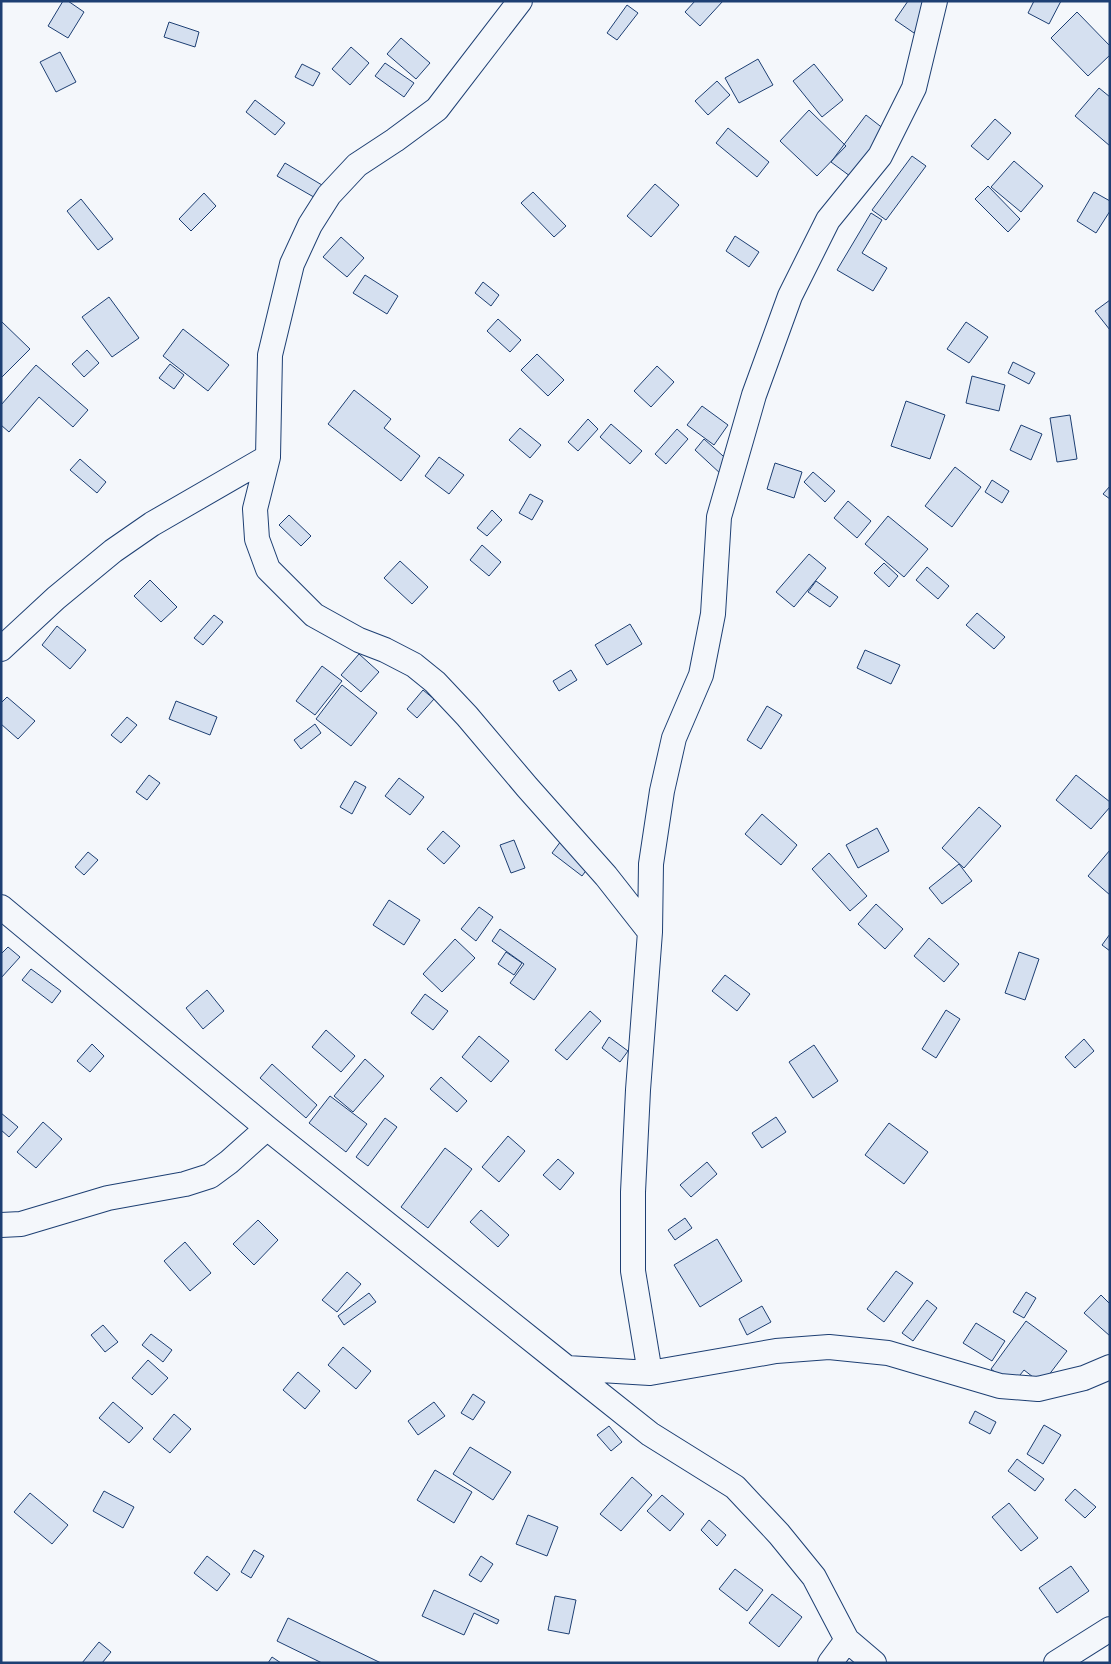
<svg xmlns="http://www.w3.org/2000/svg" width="1111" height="1664" viewBox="0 0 1111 1664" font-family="'Fira Sans Condensed',sans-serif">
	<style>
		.building { fill: #d5e0f0; stroke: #1d3f73 }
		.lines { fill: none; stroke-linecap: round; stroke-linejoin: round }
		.minor-casing { stroke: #1d3f73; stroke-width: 26 }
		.minor { stroke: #f4f7fb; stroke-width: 24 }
	</style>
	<rect width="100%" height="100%" fill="#f4f7fb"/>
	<!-- building -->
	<path class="building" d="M 63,1 L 68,1 L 84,12 L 68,38 L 48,26 Z
		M 695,1 L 723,1 L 700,26 L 685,12 Z
		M 908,1 L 936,1 L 914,33 L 895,20 Z
		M 1034,1 L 1061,1 L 1049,24 L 1028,13 Z
		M 627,5 L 638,13 L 617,40 L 607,33 Z
		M 1077,12 L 1110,46 L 1110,55 L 1088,76 L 1051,38 Z
		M 169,22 L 199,32 L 195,47 L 164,37 Z
		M 401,38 L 430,63 L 416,79 L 387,54 Z
		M 351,47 L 369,63 L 350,85 L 332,69 Z
		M 60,52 L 76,82 L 56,92 L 40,62 Z
		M 758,59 L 773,85 L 739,103 L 725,78 Z
		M 385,63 L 414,83 L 404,97 L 375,76 Z
		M 302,64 L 320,73 L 313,86 L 295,77 Z
		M 814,64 L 843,100 L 822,117 L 793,81 Z
		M 717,81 L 730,95 L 708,115 L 695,101 Z
		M 1099,88 L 1110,97 L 1110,146 L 1075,116 Z
		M 255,100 L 285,123 L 275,135 L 246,112 Z
		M 809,110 L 846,146 L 817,176 L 780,141 Z
		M 866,115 L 889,133 L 858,182 L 831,162 Z
		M 995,119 L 1011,133 L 988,160 L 971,146 Z
		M 728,128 L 769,162 L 757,177 L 716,143 Z
		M 912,156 L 926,166 L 886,220 L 872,210 Z
		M 1014,161 L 1043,186 L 1021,212 L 991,187 Z
		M 285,163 L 327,188 L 319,200 L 277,176 Z
		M 655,184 L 679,205 L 651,237 L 627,216 Z
		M 988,186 L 1020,219 L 1008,232 L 975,199 Z
		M 533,192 L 566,226 L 554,237 L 521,203 Z
		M 1094,192 L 1110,201 L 1110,211 L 1096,233 L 1077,221 Z
		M 204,193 L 216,206 L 191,231 L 179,219 Z
		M 81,199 L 113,239 L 98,250 L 67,211 Z
		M 871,213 L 882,220 L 862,253 L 887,268 L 873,291 L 837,270 Z
		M 735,236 L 759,252 L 749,267 L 726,251 Z
		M 341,237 L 364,258 L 347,277 L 323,257 Z
		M 365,275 L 398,296 L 387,314 L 353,293 Z
		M 483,282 L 499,295 L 491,306 L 475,293 Z
		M 109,297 L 139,338 L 112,357 L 82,317 Z
		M 1110,300 L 1110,330 L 1095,311 Z
		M 498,319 L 521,340 L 510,352 L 487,331 Z
		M 1,321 L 30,349 L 1,378 Z
		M 966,322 L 988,337 L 969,363 L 947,349 Z
		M 183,329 L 229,365 L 208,391 L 163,356 Z
		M 87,350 L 99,363 L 84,377 L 72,364 Z
		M 537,354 L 564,380 L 548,396 L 521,370 Z
		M 1013,362 L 1035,373 L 1029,384 L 1008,373 Z
		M 170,364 L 184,375 L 174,389 L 159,378 Z
		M 36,365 L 88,410 L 73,427 L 39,397 L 9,432 L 1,425 L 1,405 Z
		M 657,366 L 674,382 L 651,407 L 634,391 Z
		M 972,376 L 1005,385 L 999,411 L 966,403 Z
		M 354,390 L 391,419 L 384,428 L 420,456 L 401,481 L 328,424 Z
		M 906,401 L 945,415 L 930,459 L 891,446 Z
		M 702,406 L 728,425 L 714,445 L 687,425 Z
		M 1070,415 L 1077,459 L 1057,462 L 1050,418 Z
		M 588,419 L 598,429 L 578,451 L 568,442 Z
		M 611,424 L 642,451 L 630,464 L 600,437 Z
		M 1021,425 L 1042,434 L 1031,460 L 1010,450 Z
		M 520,428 L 541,445 L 530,458 L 509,440 Z
		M 677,429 L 688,439 L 666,464 L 655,454 Z
		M 704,439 L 732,464 L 722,475 L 695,450 Z
		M 439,457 L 464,475 L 449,494 L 425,476 Z
		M 80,459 L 106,482 L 97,493 L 70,470 Z
		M 775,463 L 802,472 L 794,498 L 767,489 Z
		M 955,467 L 981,487 L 952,527 L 925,506 Z
		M 813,472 L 835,491 L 825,502 L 804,482 Z
		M 992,480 L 1009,491 L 1002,503 L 985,492 Z
		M 1110,486 L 1110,499 L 1103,494 Z
		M 530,494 L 543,501 L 532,520 L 519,513 Z
		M 848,501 L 871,521 L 857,538 L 834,518 Z
		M 492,510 L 502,520 L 487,536 L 477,528 Z
		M 289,515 L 311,536 L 301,546 L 279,525 Z
		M 888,516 L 928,549 L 904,577 L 865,544 Z
		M 482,545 L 501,562 L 489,576 L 470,560 Z
		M 809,554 L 826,568 L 794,607 L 776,592 Z
		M 400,561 L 428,587 L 412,604 L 384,578 Z
		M 884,563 L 898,576 L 889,587 L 874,573 Z
		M 927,567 L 949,586 L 938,599 L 916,580 Z
		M 150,580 L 177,607 L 161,622 L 134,596 Z
		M 816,581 L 838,597 L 830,607 L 808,592 Z
		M 977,613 L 1005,637 L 994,649 L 966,625 Z
		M 214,615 L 223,622 L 203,645 L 194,638 Z
		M 630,624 L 642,644 L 607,665 L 595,645 Z
		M 57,626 L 86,650 L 70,669 L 42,645 Z
		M 865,650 L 900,665 L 891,684 L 857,668 Z
		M 359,654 L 379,672 L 361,692 L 341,675 Z
		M 322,666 L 342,681 L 315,715 L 296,701 Z
		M 571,670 L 577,680 L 559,691 L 553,681 Z
		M 342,685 L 377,713 L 351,746 L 316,719 Z
		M 423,690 L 434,699 L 417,718 L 407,709 Z
		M 7,697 L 35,721 L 18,739 L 1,724 L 1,703 Z
		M 176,701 L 217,717 L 210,735 L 169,719 Z
		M 767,706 L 782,715 L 761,749 L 747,740 Z
		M 127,717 L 137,725 L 121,743 L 111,735 Z
		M 315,724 L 321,733 L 301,749 L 294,740 Z
		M 149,775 L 160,783 L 147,800 L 136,792 Z
		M 1076,775 L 1110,802 L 1110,807 L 1091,829 L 1056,800 Z
		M 399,778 L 424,797 L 410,815 L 385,796 Z
		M 355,781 L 366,787 L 352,814 L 340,807 Z
		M 979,807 L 1001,826 L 964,868 L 942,848 Z
		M 762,814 L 797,845 L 781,865 L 745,834 Z
		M 877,828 L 889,851 L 858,868 L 846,845 Z
		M 443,831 L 460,846 L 444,864 L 427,849 Z
		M 514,840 L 525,868 L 511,873 L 500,845 Z
		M 561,841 L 591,864 L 582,876 L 552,853 Z
		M 1110,850 L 1110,895 L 1088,876 Z
		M 88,852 L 98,860 L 84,875 L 75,867 Z
		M 829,853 L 867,896 L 850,911 L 812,869 Z
		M 959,864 L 972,881 L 942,904 L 929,888 Z
		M 389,900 L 420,920 L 404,945 L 373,925 Z
		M 876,904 L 903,929 L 885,949 L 858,924 Z
		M 479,907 L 493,917 L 476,941 L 461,929 Z
		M 500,929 L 556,969 L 534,1000 L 510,983 L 524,964 L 492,941 Z
		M 1110,934 L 1110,951 L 1102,945 Z
		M 929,938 L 959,964 L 944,982 L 914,956 Z
		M 455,939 L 475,958 L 442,992 L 423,974 Z
		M 8,947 L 20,957 L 1,978 L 1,954 Z
		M 506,952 L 522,963 L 514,975 L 498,964 Z
		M 1019,952 L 1039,959 L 1025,1000 L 1005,993 Z
		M 31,969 L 61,991 L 52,1003 L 22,980 Z
		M 725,975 L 750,994 L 737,1011 L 712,991 Z
		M 207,990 L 224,1011 L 203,1029 L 186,1008 Z
		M 425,994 L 448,1011 L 433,1030 L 411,1013 Z
		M 946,1010 L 960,1019 L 936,1058 L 922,1049 Z
		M 590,1011 L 601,1021 L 567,1060 L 555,1050 Z
		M 326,1030 L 355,1056 L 341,1072 L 312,1047 Z
		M 479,1036 L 509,1061 L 491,1082 L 462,1057 Z
		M 609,1037 L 628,1051 L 620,1062 L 602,1048 Z
		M 1084,1039 L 1094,1051 L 1075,1068 L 1065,1057 Z
		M 92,1044 L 104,1056 L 90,1072 L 77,1061 Z
		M 814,1045 L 838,1081 L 813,1098 L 789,1062 Z
		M 365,1059 L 384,1076 L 353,1112 L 334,1096 Z
		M 272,1064 L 317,1105 L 306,1118 L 260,1078 Z
		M 441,1077 L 467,1101 L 457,1112 L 430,1089 Z
		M 330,1096 L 367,1124 L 346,1152 L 309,1123 Z
		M 1,1113 L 18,1127 L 9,1137 L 1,1130 Z
		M 776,1117 L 786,1132 L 762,1148 L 752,1133 Z
		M 385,1118 L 397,1127 L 368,1166 L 356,1157 Z
		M 43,1122 L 62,1139 L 36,1168 L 17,1152 Z
		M 889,1123 L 928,1152 L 904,1184 L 865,1155 Z
		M 508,1136 L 525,1151 L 499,1182 L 482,1167 Z
		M 445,1148 L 472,1169 L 428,1228 L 401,1207 Z
		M 558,1159 L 574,1173 L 560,1190 L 543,1175 Z
		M 707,1162 L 717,1174 L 691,1197 L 680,1185 Z
		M 481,1210 L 509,1235 L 498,1247 L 470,1222 Z
		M 685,1218 L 692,1228 L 675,1240 L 668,1230 Z
		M 258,1220 L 278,1240 L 254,1265 L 233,1244 Z
		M 717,1239 L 742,1281 L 700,1307 L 674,1265 Z
		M 185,1242 L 211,1273 L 190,1291 L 164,1261 Z
		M 896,1271 L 913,1283 L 884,1322 L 867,1309 Z
		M 347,1272 L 361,1284 L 337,1312 L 322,1300 Z
		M 1026,1292 L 1036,1298 L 1024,1318 L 1013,1312 Z
		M 369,1293 L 376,1302 L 344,1325 L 338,1316 Z
		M 1101,1295 L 1110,1304 L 1110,1336 L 1084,1313 Z
		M 927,1300 L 937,1308 L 913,1341 L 902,1333 Z
		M 762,1306 L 771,1322 L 747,1335 L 739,1319 Z
		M 1026,1321 L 1067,1351 L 1042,1384 L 1024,1370 L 1012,1385 L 991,1369 Z
		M 976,1323 L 1005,1341 L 992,1361 L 963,1343 Z
		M 103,1325 L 118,1342 L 105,1352 L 91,1335 Z
		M 151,1334 L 172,1350 L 163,1362 L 142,1345 Z
		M 343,1347 L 371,1371 L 356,1389 L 328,1365 Z
		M 148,1360 L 168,1378 L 152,1395 L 132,1378 Z
		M 298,1372 L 320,1391 L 305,1409 L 283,1390 Z
		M 473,1394 L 485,1402 L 473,1420 L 461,1413 Z
		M 113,1402 L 143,1428 L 129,1443 L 99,1418 Z
		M 434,1402 L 445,1416 L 418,1435 L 408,1421 Z
		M 975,1411 L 996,1422 L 990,1434 L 969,1423 Z
		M 174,1414 L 191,1429 L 170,1453 L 153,1439 Z
		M 1044,1425 L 1061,1435 L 1043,1464 L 1027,1454 Z
		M 609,1426 L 622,1442 L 611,1451 L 597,1435 Z
		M 470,1447 L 511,1472 L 493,1500 L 453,1474 Z
		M 1017,1459 L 1044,1479 L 1035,1491 L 1008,1471 Z
		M 435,1470 L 472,1492 L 454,1523 L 417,1500 Z
		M 632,1477 L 652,1495 L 621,1531 L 600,1514 Z
		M 1075,1489 L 1096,1507 L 1085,1518 L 1065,1500 Z
		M 104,1491 L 134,1507 L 123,1528 L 93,1511 Z
		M 30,1493 L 68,1525 L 52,1544 L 14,1512 Z
		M 662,1495 L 684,1514 L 670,1531 L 647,1511 Z
		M 1009,1503 L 1038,1538 L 1021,1551 L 992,1517 Z
		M 528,1515 L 558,1527 L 547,1556 L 516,1544 Z
		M 709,1520 L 726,1535 L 717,1546 L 701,1530 Z
		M 254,1550 L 264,1556 L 251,1578 L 241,1572 Z
		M 207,1556 L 230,1574 L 217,1591 L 194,1573 Z
		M 481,1556 L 493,1564 L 481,1582 L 469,1575 Z
		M 1071,1566 L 1089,1591 L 1057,1613 L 1039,1588 Z
		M 735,1569 L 763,1590 L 747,1611 L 719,1589 Z
		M 434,1590 L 499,1620 L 497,1624 L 474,1613 L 464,1635 L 422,1616 Z
		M 772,1594 L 802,1617 L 779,1647 L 749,1623 Z
		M 555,1596 L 576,1600 L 569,1634 L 548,1630 Z
		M 288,1618 L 381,1663 L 322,1663 L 277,1641 Z
		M 99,1642 L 111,1652 L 102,1663 L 82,1663 Z
		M 272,1657 L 281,1663 L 268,1663 Z"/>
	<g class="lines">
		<!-- minor casing -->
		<g class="minor-casing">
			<path id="minor" d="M 520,1 L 437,109 L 395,140 L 357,165 L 329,195 L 310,225 L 292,264 L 270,355 L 268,457 L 255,509 L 257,539 L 268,569 L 314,615 L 359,640 L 385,650 L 414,665 L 435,682 L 467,716 L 527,787 L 606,876 L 650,932
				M 1,649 L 56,598 L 113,551 L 152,524 L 268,457
				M 1,907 L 267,1128 L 567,1368 L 650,1434 L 735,1487 L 779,1534 L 814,1577 L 847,1640 L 874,1663
				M 1,1225 L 21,1224 L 108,1198 L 185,1184 L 210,1176 L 229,1162 L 267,1128
				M 567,1368 L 650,1373 L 776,1351 L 829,1347 L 888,1353 L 1000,1386 L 1038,1389 L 1084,1378 L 1110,1367
				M 650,1373 L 633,1271 L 633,1192 L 638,1090 L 650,932 L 651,864 L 662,791 L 674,738 L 701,675 L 713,614 L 719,517 L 754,395 L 790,296 L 828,220 L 880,156 L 914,88 L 935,1
				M 830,1663 L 847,1640
				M 1056,1663 L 1110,1629"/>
		</g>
		<!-- minor -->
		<use href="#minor" class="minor"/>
	</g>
	<!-- border -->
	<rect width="1111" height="1664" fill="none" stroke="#1d3f73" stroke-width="5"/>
</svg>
